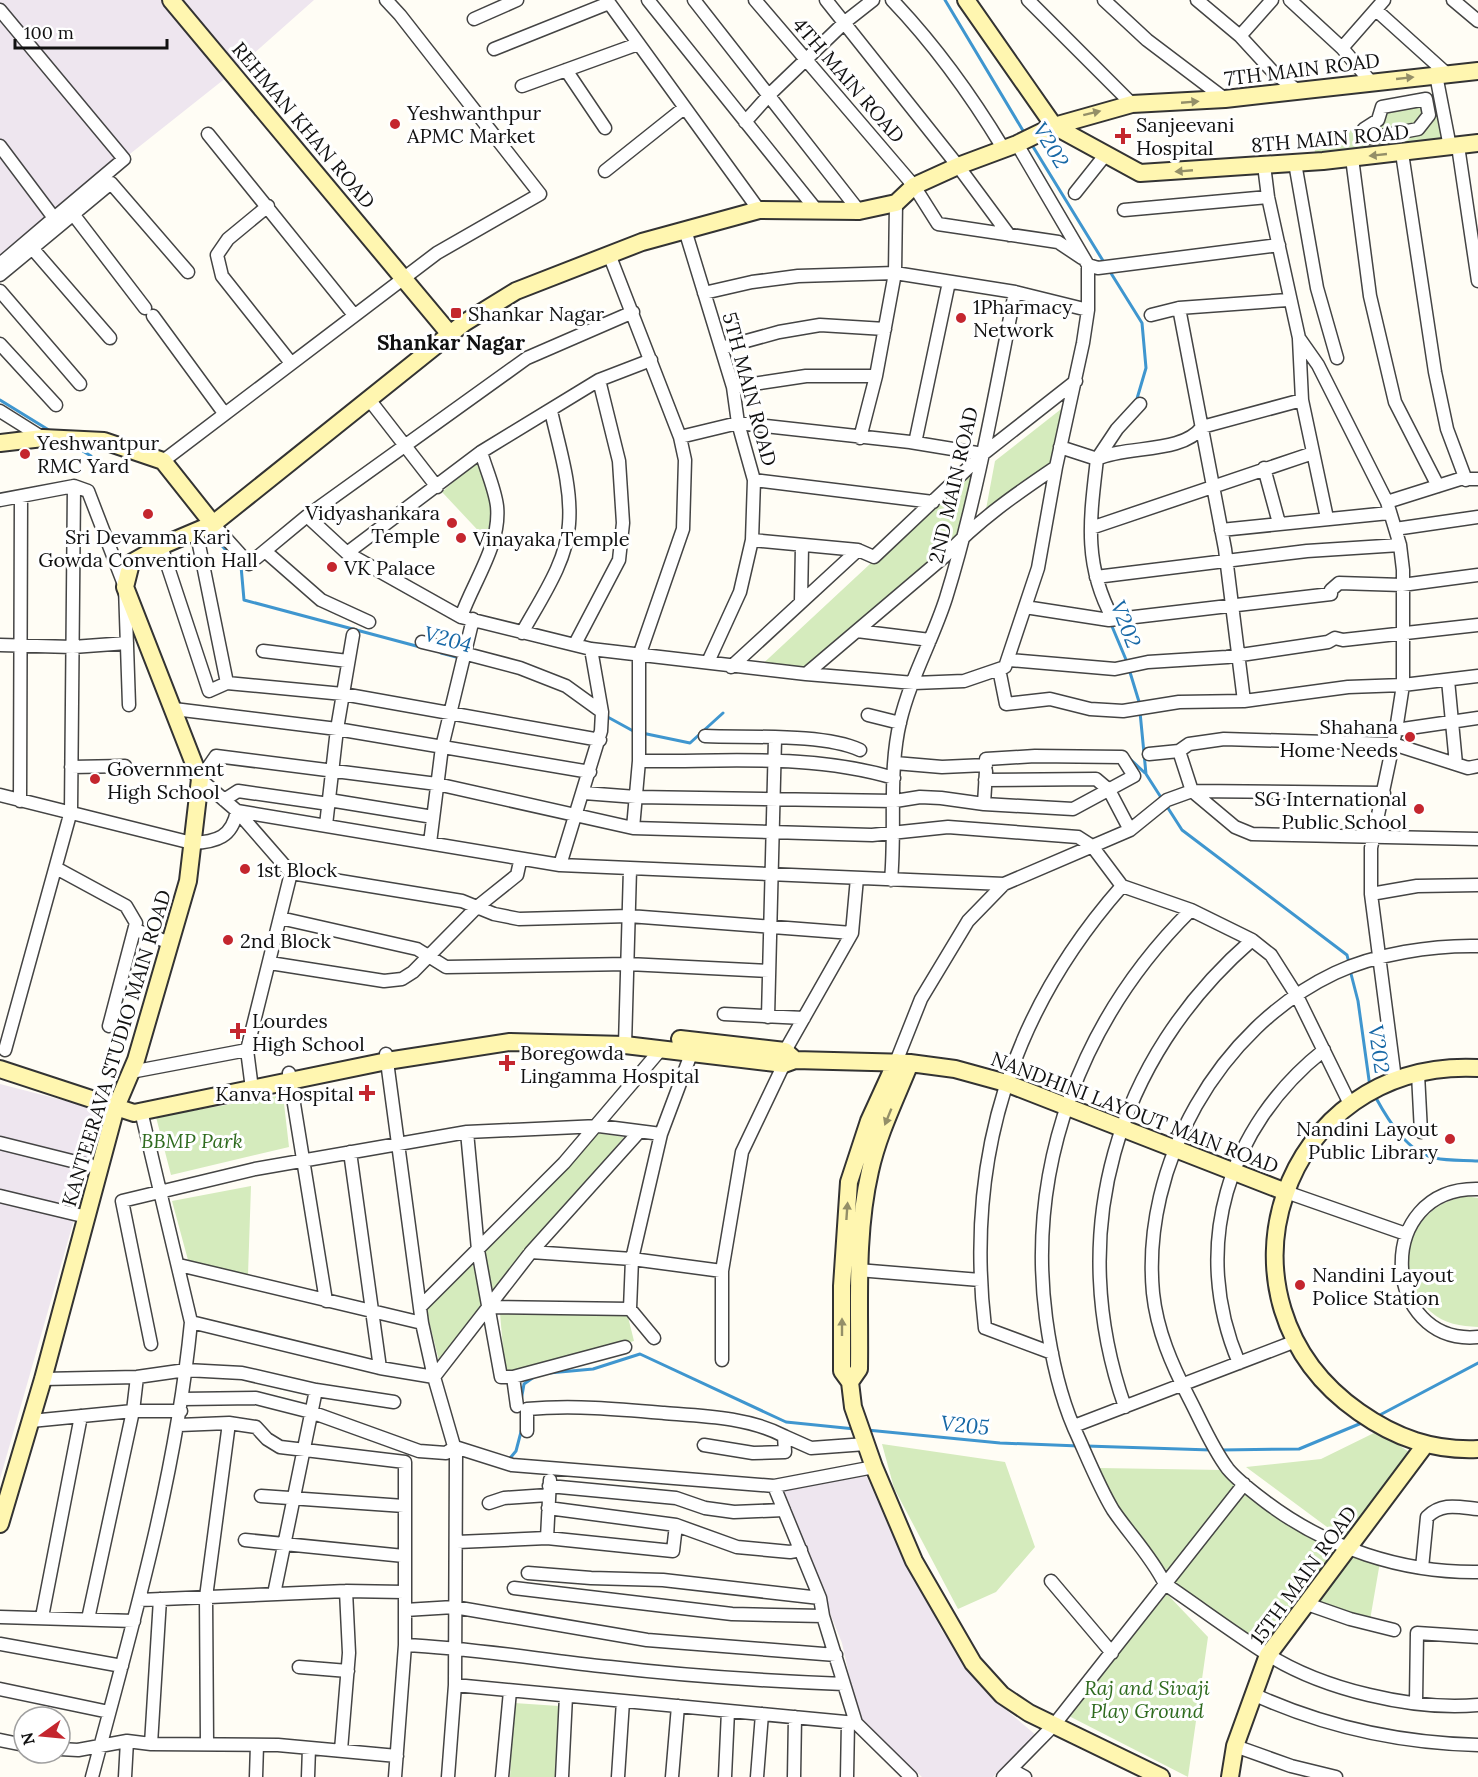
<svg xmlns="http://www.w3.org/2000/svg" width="1478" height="1777" viewBox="0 0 1478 1777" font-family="Lora,serif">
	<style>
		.industrial { fill: #eee6ef }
		.green { fill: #d5ebbd }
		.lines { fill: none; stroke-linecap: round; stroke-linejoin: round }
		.stream { stroke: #3f96cf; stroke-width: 3 }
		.street-casing { stroke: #444; stroke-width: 15 }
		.secondary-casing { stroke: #333; stroke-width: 20 }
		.street { stroke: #fff; stroke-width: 12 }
		.secondary { stroke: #fff6b0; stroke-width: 16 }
		.oneway { fill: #948f68 }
		.poi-dot { fill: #c4262e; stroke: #fff; stroke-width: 2 }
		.labels { text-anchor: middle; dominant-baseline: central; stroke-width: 6; stroke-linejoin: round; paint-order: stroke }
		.street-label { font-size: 20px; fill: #111; stroke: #fff }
		.poi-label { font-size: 20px; fill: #111; stroke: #fff; text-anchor: start }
		.park-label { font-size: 20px; font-style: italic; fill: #2f6b1f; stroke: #fff }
		.water-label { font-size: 21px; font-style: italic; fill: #1768a6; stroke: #fff }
		.neighbourhood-label { font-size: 21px; font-weight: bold; fill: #111; stroke: #fff }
	</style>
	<rect width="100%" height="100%" fill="#fffdf5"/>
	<!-- industrial -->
	<path class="industrial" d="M 0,0 L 161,0 L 227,77 L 0,257 Z
		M 176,0 L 314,0 L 235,70 Z
		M 0,1084 L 105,1111 L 0,1479 Z
		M 866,1475 L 892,1534 L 942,1631 L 991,1697 L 1037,1736 L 993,1777 L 922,1777 L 873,1732 L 858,1715 L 842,1643 L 780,1489 Z"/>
	<!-- green -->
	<path class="green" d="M 1436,93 L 1446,140 L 1315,154 L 1314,135 L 1364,129 L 1378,120 L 1382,103 Z
		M 1065,406 L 1054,464 L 983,525 L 995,461 Z
		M 479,459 L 492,507 L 487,540 L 442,492 Z
		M 972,469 L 963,548 L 807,681 L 753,673 Z
		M 283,1095 L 289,1147 L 171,1175 L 156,1117 Z
		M 596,1133 L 624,1137 L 494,1295 L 482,1251 Z
		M 251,1186 L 248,1275 L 188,1260 L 172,1201 Z
		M 1465,1196 L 1478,1198 L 1478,1327 C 1461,1326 1444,1324 1431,1312 C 1396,1282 1402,1230 1439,1206 C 1446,1201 1456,1199 1465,1196 Z
		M 472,1261 L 484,1307 L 439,1361 L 426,1309 Z
		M 500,1313 L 627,1313 L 634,1341 L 513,1374 L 505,1372 Z
		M 1378,1431 L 1412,1454 L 1350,1544 L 1246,1467 L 1321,1459 Z
		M 882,1444 L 1005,1462 L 1035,1547 L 996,1592 L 958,1609 L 894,1488 Z
		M 1099,1468 L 1223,1470 L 1238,1484 L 1169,1574 L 1118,1509 Z
		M 1246,1488 C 1277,1519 1307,1537 1349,1550 L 1267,1652 L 1171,1583 Z
		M 1352,1557 L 1380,1562 L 1370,1620 L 1317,1602 Z
		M 1167,1594 L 1208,1637 L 1188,1777 L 1067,1715 Z
		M 514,1703 L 559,1706 L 555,1777 L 510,1777 Z"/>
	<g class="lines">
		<!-- stream -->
		<path class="stream" d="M 945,0 L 1025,134
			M 1032,145 L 1105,264
			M 1109,270 L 1142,323 L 1146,368 L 1136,402
			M 0,400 L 52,432
			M 76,447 L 91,456
			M 209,532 L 241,566 L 244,600 L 420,647
			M 1111,624 L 1127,662
			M 441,653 L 460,658
			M 1129,669 L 1140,705
			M 1140,712 L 1146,774 L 1162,799
			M 604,715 L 635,732
			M 642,733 L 690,743 L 723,713
			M 1130,759 L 1145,773
			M 1166,805 L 1182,830 L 1347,955 L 1349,963
			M 1350,970 L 1358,1001 L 1370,1087
			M 1376,1098 C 1388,1120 1408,1153 1435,1158 C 1448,1161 1464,1160 1478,1161
			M 549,1373 L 593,1369 L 640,1354 L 786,1422 L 855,1429
			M 521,1401 L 524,1384 L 534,1377
			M 1376,1417 L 1478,1363
			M 867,1430 L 1000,1443 L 1079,1446
			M 1086,1446 L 1211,1450
			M 1221,1450 L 1299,1449 L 1364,1422
			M 511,1457 L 516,1451 L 522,1428"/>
		<!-- street casing -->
		<g class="street-casing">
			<path id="street" d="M 607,0 L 759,210
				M 648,0 L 818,212
				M 694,0 L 859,211
				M 755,0 L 914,186 L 938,224 L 1058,242 L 1082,258
				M 826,0 L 958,166 L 1009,235
				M 892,0 C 935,45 971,95 1003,148
				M 1028,0 L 1132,104
				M 1104,0 L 1147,40 L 1225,99
				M 1197,0 L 1240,36 L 1274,73 L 1297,90
				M 1290,0 L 1342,48 L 1371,82
				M 1453,0 L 1478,21
				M 0,10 L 124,159 L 54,218
				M 1376,10 L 1447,74
				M 474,19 L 517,0
				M 1240,36 L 1272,0
				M 1342,48 L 1384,0
				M 494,49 L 609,3
				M 566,70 L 605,128
				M 1436,75 L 1450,147
				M 522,86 L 638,44
				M 1426,99 L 1429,115 L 1418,129 L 1370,138 L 1364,129 L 1378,120 L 1382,107 Z
				M 745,122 L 770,94 L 845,22 L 873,0
				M 208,134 L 354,315
				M 0,146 L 54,218 L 0,264
				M 1458,146 L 1478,281
				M 1402,153 L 1435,372 L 1447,429 L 1466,480
				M 1352,158 L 1370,296 L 1395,402 L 1438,486
				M 1295,163 L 1317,288 L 1337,358
				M 1264,165 L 1268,197 L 1299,338 L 1318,365 L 1387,502 L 1400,545 L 1403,570 L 1403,685 L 1396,730 L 1371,848 L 1371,894 L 1395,1079
				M 605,171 L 684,108
				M 1075,193 L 1106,154
				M 268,206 L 228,239 L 217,255 L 222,276 L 291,363
				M 1124,210 L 1268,197
				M 73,214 L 145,308
				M 685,230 L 733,387 L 738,423 L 754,480 L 752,540 L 740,592 L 708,662
				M 32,248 L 110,338
				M 609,254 L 680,437 L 685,460 L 683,529 L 639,656 L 639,761 L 633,828
				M 1088,265 L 1098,268 L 1279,245
				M 0,275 L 111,183 L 188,272
				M 0,291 L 80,384
				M 704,293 L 752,282 L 798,276 L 895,273 L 1015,292 L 1088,310
				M 1179,308 L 1225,549 L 1244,701
				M 1151,315 L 1179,308 L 1288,300
				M 153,316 L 224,413
				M 1299,339 L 1302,400 L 1327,518
				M 0,344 L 56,405
				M 721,348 L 779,332 L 820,325 L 885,329
				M 733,387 L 806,376 L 876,376
				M 368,398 L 437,487
				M 1140,404 L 1117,429 L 1097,459 C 1127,445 1182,454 1202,427 L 1302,400
				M 0,411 L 43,438
				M 680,437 L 738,423 L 910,442 L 983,454
				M 860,438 L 876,376 L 895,273 L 896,203
				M 915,443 L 949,282
				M 1060,447 L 1097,459 C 1090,519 1083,564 1113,619
				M 163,461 L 437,253 L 540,194 L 400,15 L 386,0
				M 1264,468 L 1279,523
				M 754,480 L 933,502
				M 0,500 L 74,486 L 88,491 L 125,587 L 129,705
				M 1387,502 L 1460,479 L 1478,479
				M 307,516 L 527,358 L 633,312
				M 213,524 L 249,564 L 307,516 L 347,553 L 461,617 L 591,649 L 806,674 L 945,556 C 977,521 1016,494 1056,467 L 1083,343 L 1088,310 L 1088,265 L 1017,144
				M 1091,528 L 1313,453
				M 1395,529 L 1478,517
				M 196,530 L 227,683
				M 1221,530 L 1389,513
				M 752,540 L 858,550
				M 161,546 L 209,691 L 227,683 L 343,694 L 600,740
				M 265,551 L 321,600 L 369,622
				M 347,553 L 481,452 L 599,380 L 651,360
				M 1096,577 L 1307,551 L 1400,545
				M 801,601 L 802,546
				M 1025,607 L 1109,620 L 1331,594 L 1331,590 L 1339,583 L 1402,585 L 1478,575
				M 461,617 C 473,582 501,545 497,506 C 495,489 486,469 481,452
				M 857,631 L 930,640
				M 522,633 C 540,600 567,562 569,524 C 572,486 559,447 551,411
				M 422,642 L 464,652
				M 575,644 L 619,560 L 623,523 L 619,461 L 599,380
				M 0,645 L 73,647 L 127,643
				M 263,651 L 348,661
				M 463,653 L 520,668 L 566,686 L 602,712
				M 1009,660 L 1115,669 L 1148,662 L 1227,657 L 1328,642 L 1335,638 L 1343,640 L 1478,625
				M 731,667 L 858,550 L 874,557 L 983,454 L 1076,381
				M 999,669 L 1006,704 L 1050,699 L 1090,709 L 1123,711 L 1179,702 L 1244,701 L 1348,687 L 1403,685 L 1478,676
				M 806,674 L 914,683 L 964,681 L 1005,667 L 1038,568 L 1056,467
				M 1448,680 L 1456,764
				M 174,709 L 337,729 L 590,772
				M 868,715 L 900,723
				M 1396,730 L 1478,718
				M 705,736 C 748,738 822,733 860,750
				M 1149,754 L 1179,751
				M 639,761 C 725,762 810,753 894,778
				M 895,763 L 942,767 L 986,765
				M 1478,766 L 1468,768 L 1393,744 L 1224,739 L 1189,744 L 1179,751 L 1192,791 L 1235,827 L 1252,834 L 1478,839
				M 71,767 L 125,766
				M 985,780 L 1096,779 L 1109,790 L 1130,830
				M 584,793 L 636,797 L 895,801 L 920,797 L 941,798 L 984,804 L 1073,809 L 1134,776 L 1122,757 L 1035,756 L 986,759
				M 0,795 L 192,843 C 217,842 232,837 237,811
				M 224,800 L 238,791 L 329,804
				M 329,800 L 433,817
				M 20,801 L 21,496
				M 984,804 L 986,771
				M 326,825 L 337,729 L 353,635
				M 430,843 L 442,747 L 473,619
				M 560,865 L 601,731 L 602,712 L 591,649
				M 56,868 L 126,906 L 136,923 L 109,1026
				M 291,873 L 462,901 L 494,914 L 519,919 L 629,916 L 852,933
				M 891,880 C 896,828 888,773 900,722 C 910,679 933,639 946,598 C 977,498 995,394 1015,292
				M 1004,884 L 560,865 L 237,811 L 200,779 L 216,756 L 437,784 L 633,828 L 872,835 L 948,827 L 1078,837 L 1092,846 L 1122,886 L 1191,910 L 1252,940 L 1271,955 L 1297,996 L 1350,1104
				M 1371,894 L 1417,886 L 1478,885
				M 1191,910 C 1082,1018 1026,1165 1046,1318 C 1051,1355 1059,1393 1074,1428 C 1086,1454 1098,1485 1113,1510 C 1130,1535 1151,1556 1165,1584 C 1199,1607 1232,1632 1267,1654 C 1322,1689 1413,1711 1478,1705
				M 280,918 L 417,949 L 446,967 L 628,964 L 769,971
				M 136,930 L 170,943
				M 1478,946 C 1433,945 1375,954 1335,973 C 1219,1028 1141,1165 1153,1293 C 1157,1331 1172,1365 1189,1398 C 1201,1421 1212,1448 1228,1469 C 1238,1481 1253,1492 1266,1502 C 1327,1548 1402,1573 1478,1572
				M 270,963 L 384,981 L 402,979 L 413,972 L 477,907 L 517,875 L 519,866
				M 724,1014 L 804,1018
				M 768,1017 L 775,739
				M 625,1045 L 630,869
				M 5,1050 L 71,811 L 74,486
				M 247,1050 L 251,1081
				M 785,1051 L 852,933 L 857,878
				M 386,1054 L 422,1323 L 434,1377 L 456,1453 L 455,1685 L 448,1777
				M 896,1062 L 921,999 L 968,921 L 1004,884 L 1130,830 L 1167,800 L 1192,791 L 1384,793
				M 131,1072 L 247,1050 L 291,873 L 237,811
				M 289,1073 L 326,1301
				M 1418,1074 L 1421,1132
				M 141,1111 L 191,1322 L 380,1368 L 434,1377 L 531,1252 L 639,1132
				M 467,1132 L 478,1250 L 501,1377 L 513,1377 L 625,1347
				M 0,1143 L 100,1168
				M 350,1152 L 380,1368
				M 1478,1189 C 1372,1187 1381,1346 1478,1337
				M 1286,1192 L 1406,1234
				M 0,1196 L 87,1217
				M 531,1252 L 632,1259 L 722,1271
				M 179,1265 L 422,1323
				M 858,1270 L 980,1280
				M 420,1307 L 564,1163 L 662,1048
				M 490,1307 L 630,1309
				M 654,1338 L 630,1309 L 632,1259 L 661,1134 L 694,1046
				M 151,1344 L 122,1201 L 255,1169 L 467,1132 L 599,1126 L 661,1134
				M 1052,1353 L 985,1328 C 965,1160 1010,1013 1122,886
				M 722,1360 L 722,1271 L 742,1152 L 784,1064
				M 1239,1363 C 1190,1248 1227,1127 1324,1050
				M 513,1377 L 517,1406
				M 43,1379 L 137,1377 L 186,1370 L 242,1373 L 316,1390 L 394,1402
				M 182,1399 L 256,1398 L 311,1412 L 419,1451 L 446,1453 L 455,1447 L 512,1465 L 774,1486 L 874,1467
				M 1125,1407 C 1064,1234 1115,1059 1252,940
				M 31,1421 L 133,1411 L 181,1411
				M 179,1425 L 229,1423 L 256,1427 L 267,1439 L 280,1447 L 405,1462 L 405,1645 L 395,1777
				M 1074,1426 L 1296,1341
				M 527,1431 L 527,1409 C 573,1405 618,1409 664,1413 C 704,1416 748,1417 784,1436 L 785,1452 L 753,1453 L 704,1445
				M 784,1436 L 811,1448 L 866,1444
				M 549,1486 L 676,1498 L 705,1508 L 734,1512 L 784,1510
				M 774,1486 L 820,1598 L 823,1616 L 856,1723 L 911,1777
				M 261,1496 L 404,1506
				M 489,1503 L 504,1498 L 548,1495
				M 548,1508 L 676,1525 L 737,1547 L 790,1552 L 801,1550
				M 547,1538 L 550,1480
				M 245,1540 L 404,1556
				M 457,1542 L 547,1538 L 673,1551 L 676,1525
				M 1422,1568 L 1427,1517 C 1442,1502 1458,1507 1478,1509
				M 528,1573 L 591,1578 L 663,1580 L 820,1598
				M 1051,1581 L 1112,1653
				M 514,1588 L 732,1614 L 823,1616
				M 274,1594 L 316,1390
				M 139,1600 L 346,1591 L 404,1592
				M 1307,1604 L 1350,1619 L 1394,1630
				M 405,1610 L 454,1607 L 647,1640 L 836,1655
				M 0,1617 L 134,1621
				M 42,1617 L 81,1416
				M 88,1619 L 133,1411 L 137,1377
				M 0,1644 L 122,1666
				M 405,1645 C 474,1648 541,1660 610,1667 C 688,1676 766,1681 844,1684
				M 299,1667 L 348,1671
				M 455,1685 L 856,1723
				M 0,1689 L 109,1712
				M 1253,1694 C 1325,1727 1399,1743 1478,1745
				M 1416,1702 L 1417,1633 L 1478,1637
				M 0,1740 L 24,1745
				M 207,1743 L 206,1597 L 229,1423
				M 151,1744 L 160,1599
				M 1235,1746 L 1291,1766 L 1336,1777
				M 60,1749 L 78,1750 L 127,1741 L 151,1744 L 278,1745 L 397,1756
				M 341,1750 L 349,1653 L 346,1591
				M 1012,1770 L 1025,1777
				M 92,1777 C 132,1627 176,1477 191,1322
				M 125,1777 L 127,1741
				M 256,1777 L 257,1745
				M 308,1777 L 309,1748
				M 502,1777 L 510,1691
				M 562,1777 L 566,1696
				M 618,1777 L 623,1701
				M 672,1777 L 678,1706
				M 725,1777 L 728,1711
				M 757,1777 L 762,1714
				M 794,1777 L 795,1717
				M 847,1777 L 848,1722
				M 1003,1777 L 1054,1725 L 1244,1484"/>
		</g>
		<!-- secondary casing -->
		<g class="secondary-casing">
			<path id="secondary" d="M 171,0 L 449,333
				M 966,0 L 1054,126 L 1140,173 L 1323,161 L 1478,143
				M 0,443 L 43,438 L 104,441 L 163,461 L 213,524
				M 680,1039 L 785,1051 L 795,1060
				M 896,1062 L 869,1121 L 849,1182 L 842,1286 L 842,1371 L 850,1382 L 853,1407 L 874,1467 L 914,1561 L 973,1663 L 1002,1695 L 1029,1713 L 1161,1777
				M 1478,1068 C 1281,1058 1200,1301 1359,1412 C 1396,1438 1433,1451 1478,1449
				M 0,1069 L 134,1113 L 387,1061 L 510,1042 L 625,1045 L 784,1064 L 795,1060 L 910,1063 L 955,1069 L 1006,1083 L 1286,1192
				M 850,1382 L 859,1369 C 860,1303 855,1236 870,1171 C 878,1134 896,1098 910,1063
				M 0,1524 L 43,1379 L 116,1107 L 136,1060 L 188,881 L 200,779 L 125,587 L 131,563 L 161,546 L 213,524 L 464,323 L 516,291 L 642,242 L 759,210 L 859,211 L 896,203 L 914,186 L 958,166 L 1017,144 L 1054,126 L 1132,104 L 1225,99 L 1478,71
				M 1230,1777 L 1235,1746 L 1268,1655 L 1425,1445"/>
		</g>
		<!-- street -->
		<use href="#street" class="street"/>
		<!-- secondary -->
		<use href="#secondary" class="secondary"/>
	</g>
	<!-- one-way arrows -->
	<defs><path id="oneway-solid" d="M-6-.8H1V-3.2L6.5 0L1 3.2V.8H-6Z" transform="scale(1.5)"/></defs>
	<g class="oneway">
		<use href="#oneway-solid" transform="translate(1405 78) rotate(-6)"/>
		<use href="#oneway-solid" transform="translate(1190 102) rotate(-5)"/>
		<use href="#oneway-solid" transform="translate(1092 113) rotate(-14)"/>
		<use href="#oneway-solid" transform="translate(1378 155) rotate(174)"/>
		<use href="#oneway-solid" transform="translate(1184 171) rotate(175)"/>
		<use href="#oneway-solid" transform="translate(888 1117) rotate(112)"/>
		<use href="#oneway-solid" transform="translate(847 1211) rotate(-86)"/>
		<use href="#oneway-solid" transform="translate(842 1327) rotate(-90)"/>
	</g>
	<!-- markers -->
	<g class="poi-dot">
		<circle cx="395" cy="124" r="6"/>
		<path d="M1120 127h6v6h6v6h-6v6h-6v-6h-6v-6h6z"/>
		<rect x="450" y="307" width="12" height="12" rx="3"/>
		<circle cx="961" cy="318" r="6"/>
		<circle cx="25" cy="454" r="6"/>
		<circle cx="148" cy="514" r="6"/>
		<circle cx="452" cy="523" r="6"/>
		<circle cx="461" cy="538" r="6"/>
		<circle cx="332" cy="567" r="6"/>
		<circle cx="1410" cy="737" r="6"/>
		<circle cx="95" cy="779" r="6"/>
		<circle cx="1419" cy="809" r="6"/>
		<circle cx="245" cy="869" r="6"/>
		<circle cx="228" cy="940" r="6"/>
		<path d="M235 1022h6v6h6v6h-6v6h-6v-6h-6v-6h6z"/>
		<path d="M504 1054h6v6h6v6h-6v6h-6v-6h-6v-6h6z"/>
		<path d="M364 1084h6v6h6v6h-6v6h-6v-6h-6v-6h6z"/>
		<circle cx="1450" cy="1139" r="6"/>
		<circle cx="1300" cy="1285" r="6"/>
	</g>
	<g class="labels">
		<!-- street labels -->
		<g class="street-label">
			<text transform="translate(1302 69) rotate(-7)">7TH MAIN ROAD</text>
			<text transform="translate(849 80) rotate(49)">4TH MAIN ROAD</text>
			<text transform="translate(304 125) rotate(50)">REHMAN KHAN ROAD</text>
			<text transform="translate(1330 138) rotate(-5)">8TH MAIN ROAD</text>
			<text transform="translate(750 389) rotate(75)">5TH MAIN ROAD</text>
			<text transform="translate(953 485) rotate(-77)">2ND MAIN ROAD</text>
			<text transform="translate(116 1048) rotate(-73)">KANTEERAVA STUDIO MAIN ROAD</text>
			<text transform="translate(1135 1112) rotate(21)">NANDHINI LAYOUT MAIN ROAD</text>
			<text transform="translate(1303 1575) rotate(-54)">15TH MAIN ROAD</text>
		</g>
		<!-- poi labels -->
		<g class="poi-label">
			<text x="407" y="112">Yeshwanthpur<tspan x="407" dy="23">APMC Market</tspan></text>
			<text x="1136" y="124">Sanjeevani<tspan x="1136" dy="23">Hospital</tspan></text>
			<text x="973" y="306">1Pharmacy<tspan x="973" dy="23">Network</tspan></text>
			<text x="468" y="313">Shankar Nagar</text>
			<text x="37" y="442">Yeshwantpur<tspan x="37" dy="23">RMC Yard</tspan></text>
			<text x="440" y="512" text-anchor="end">Vidyashankara<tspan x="440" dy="23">Temple</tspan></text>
			<text x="148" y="536" text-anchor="middle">Sri Devamma Kari<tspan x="148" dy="23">Gowda Convention Hall</tspan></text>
			<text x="473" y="538">Vinayaka Temple</text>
			<text x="344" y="567">VK Palace</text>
			<text x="1398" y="726" text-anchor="end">Shahana<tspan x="1398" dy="23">Home Needs</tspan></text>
			<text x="107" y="768">Government<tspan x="107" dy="23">High School</tspan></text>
			<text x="1407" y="798" text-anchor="end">SG International<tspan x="1407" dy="23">Public School</tspan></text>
			<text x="257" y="869">1st Block</text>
			<text x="240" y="940">2nd Block</text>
			<text x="252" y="1020">Lourdes<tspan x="252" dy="23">High School</tspan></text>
			<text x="520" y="1052">Boregowda<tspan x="520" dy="23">Lingamma Hospital</tspan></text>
			<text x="354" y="1093" text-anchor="end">Kanva Hospital</text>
			<text x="1438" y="1128" text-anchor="end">Nandini Layout<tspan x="1438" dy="23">Public Library</tspan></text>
			<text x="1312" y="1274">Nandini Layout<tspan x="1312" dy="23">Police Station</tspan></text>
		</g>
		<!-- park labels -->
		<g class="park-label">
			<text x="192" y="1140">BBMP Park</text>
			<text x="1147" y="1687">Raj and Sivaji<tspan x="1147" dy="23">Play Ground</tspan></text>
		</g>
		<!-- water labels -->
		<g class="water-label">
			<text transform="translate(1051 145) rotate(59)">V202</text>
			<text transform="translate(1126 624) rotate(69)">V202</text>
			<text transform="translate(448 639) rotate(15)">V204</text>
			<text transform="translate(1379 1049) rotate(82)">V202</text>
			<text transform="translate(965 1425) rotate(6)">V205</text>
		</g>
		<!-- neighbourhood labels -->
		<g class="neighbourhood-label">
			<text x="451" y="342">Shankar Nagar</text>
		</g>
	</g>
	<!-- north arrow -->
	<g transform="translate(42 1735) rotate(255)"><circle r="28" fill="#ffffff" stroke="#a0a0a0" stroke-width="1.5"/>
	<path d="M0-4.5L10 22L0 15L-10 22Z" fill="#c4262e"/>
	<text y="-9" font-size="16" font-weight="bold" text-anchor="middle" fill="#111111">N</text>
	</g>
	<!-- scale -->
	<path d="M15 39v9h152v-9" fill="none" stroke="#111111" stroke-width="3"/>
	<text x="24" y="39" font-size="18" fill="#111111" stroke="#ffffff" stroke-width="4.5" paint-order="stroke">100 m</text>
</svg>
